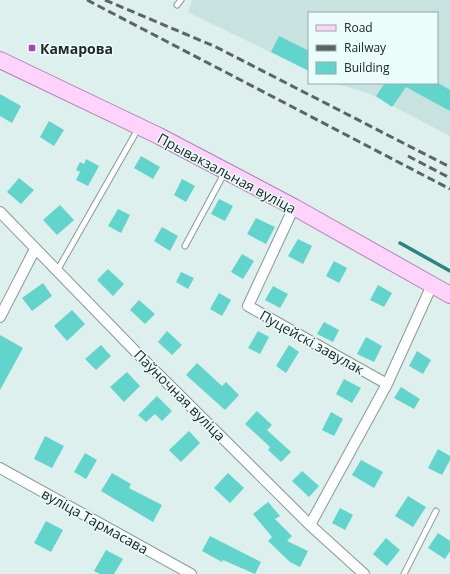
<svg xmlns="http://www.w3.org/2000/svg" width="450" height="574" viewBox="0 0 450 574" font-family="'Open Sans',sans-serif">
	<style>
		.built { fill: #c7e2df }
		.lines { fill: none; stroke-linecap: round; stroke-linejoin: round }
		.stream { stroke: #2b847e; stroke-width: 3.5 }
		.building { fill: #61d4cc }
		.lane-casing { stroke: #889997; stroke-width: 7 }
		.street-casing { stroke: #889997; stroke-width: 12 }
		.primary-casing { stroke: #b184af; stroke-width: 18 }
		.lane { stroke: #fff; stroke-width: 5 }
		.street { stroke: #fff; stroke-width: 10 }
		.primary { stroke: #ffd3fb; stroke-width: 16 }
		.rail { stroke: #5a6564; stroke-width: 3; stroke-dasharray: 8 4; stroke-linecap: butt }
		.poi-dot { fill: #ad45a8; stroke: #eafdfb; stroke-width: 1.5 }
		.labels { text-anchor: middle; dominant-baseline: central; stroke-width: 3; stroke-linejoin: round; paint-order: stroke }
		.poi-label { font-size: 14px; font-weight: bold; fill: #212828; stroke: #eafdfb; text-anchor: start }
		.street-label { font-size: 14px; fill: #212828; stroke: #eafdfb }
	</style>
	<rect width="100%" height="100%" fill="#ddf0ee"/>
	<!-- built -->
	<path class="built" d="M 192,0 L 450,0 L 450,136 L 368,93 L 334,83 L 437,83 L 437,13 L 309,13 L 309,71 L 188,12 Z"/>
	<g class="lines">
		<!-- stream -->
		<path class="stream" d="M 400,243 L 450,271"/>
	</g>
	<!-- building -->
	<path class="building" d="M 279,36 L 309,51 L 309,71 L 271,52 Z
		M 385,83 L 438,83 L 450,90 L 450,111 L 406,87 L 392,107 L 376,96 Z
		M 0,94 L 21,106 L 12,123 L 0,116 Z
		M 49,121 L 64,130 L 54,146 L 40,137 Z
		M 141,156 L 160,167 L 153,179 L 134,168 Z
		M 86,159 L 99,166 L 88,186 L 76,180 L 80,172 L 76,170 L 80,162 L 84,164 Z
		M 19,178 L 34,190 L 21,204 L 7,192 Z
		M 182,179 L 195,186 L 186,202 L 174,195 Z
		M 219,199 L 233,206 L 225,221 L 211,214 Z
		M 60,205 L 74,220 L 57,235 L 43,220 Z
		M 118,209 L 130,215 L 121,233 L 108,226 Z
		M 256,218 L 275,227 L 266,244 L 247,234 Z
		M 162,227 L 178,236 L 170,251 L 154,241 Z
		M 298,239 L 312,246 L 303,264 L 288,256 Z
		M 242,254 L 254,261 L 243,279 L 231,272 Z
		M 334,261 L 347,268 L 339,283 L 326,276 Z
		M 108,269 L 124,284 L 113,296 L 97,280 Z
		M 181,272 L 194,278 L 188,289 L 176,282 Z
		M 43,283 L 52,296 L 32,311 L 22,298 Z
		M 378,285 L 392,293 L 384,307 L 370,300 Z
		M 273,286 L 288,294 L 280,308 L 265,300 Z
		M 219,293 L 231,300 L 222,316 L 210,309 Z
		M 139,300 L 155,314 L 145,324 L 130,310 Z
		M 72,310 L 85,324 L 67,341 L 54,326 Z
		M 324,322 L 339,330 L 333,342 L 317,334 Z
		M 167,331 L 182,345 L 172,355 L 158,342 Z
		M 258,331 L 269,337 L 260,354 L 248,348 Z
		M 0,335 L 23,348 L 0,390 Z
		M 366,337 L 382,346 L 374,362 L 357,354 Z
		M 101,345 L 111,356 L 96,370 L 85,359 Z
		M 289,345 L 299,352 L 286,373 L 276,366 Z
		M 417,351 L 431,360 L 423,374 L 409,366 Z
		M 197,363 L 222,386 L 226,382 L 239,395 L 225,410 L 186,375 Z
		M 127,372 L 140,386 L 124,402 L 110,387 Z
		M 344,379 L 361,388 L 352,403 L 336,394 Z
		M 401,387 L 420,399 L 414,409 L 394,398 Z
		M 157,396 L 172,411 L 162,421 L 155,414 L 146,422 L 138,415 Z
		M 257,411 L 272,425 L 267,430 L 291,452 L 281,462 L 268,450 L 270,447 L 245,424 Z
		M 331,412 L 343,419 L 334,436 L 322,430 Z
		M 189,431 L 200,443 L 181,462 L 169,450 Z
		M 45,436 L 64,446 L 52,468 L 34,459 Z
		M 438,449 L 450,456 L 450,460 L 442,475 L 428,468 Z
		M 85,453 L 97,460 L 86,479 L 74,472 Z
		M 361,460 L 383,472 L 374,488 L 352,475 Z
		M 302,471 L 319,486 L 309,497 L 292,481 Z
		M 112,473 L 131,484 L 129,488 L 162,505 L 153,522 L 101,491 Z
		M 228,473 L 244,488 L 230,503 L 214,488 Z
		M 408,496 L 426,507 L 413,527 L 395,516 Z
		M 268,502 L 280,516 L 275,519 L 292,536 L 287,541 L 308,551 L 300,567 L 290,562 L 268,541 L 272,537 L 253,514 Z
		M 340,508 L 353,515 L 345,530 L 332,523 Z
		M 46,521 L 63,530 L 51,552 L 34,543 Z
		M 438,533 L 450,541 L 450,551 L 445,559 L 428,548 Z
		M 210,536 L 261,562 L 255,574 L 223,560 L 222,562 L 202,551 Z
		M 386,538 L 400,550 L 387,566 L 373,554 Z
		M 106,550 L 123,559 L 114,574 L 100,574 L 94,571 Z"/>
	<g class="lines">
		<!-- lane casing -->
		<g class="lane-casing">
			<path id="lane" d="M 177,5 L 181,0
				M 185,246 L 225,172
				M 57,271 L 138,129
				M 404,574 L 436,511"/>
		</g>
		<!-- street casing -->
		<g class="street-casing">
			<path id="street" d="M 294,207 L 248,306 L 387,384
				M 0,212 L 138,354 L 310,525 L 364,574
				M 0,317 L 35,249
				M 0,468 L 191,574
				M 310,525 L 387,384 L 432,285"/>
		</g>
		<!-- primary casing -->
		<g class="primary-casing">
			<path id="primary" d="M 0,60 L 159,136 L 294,207 L 450,295"/>
		</g>
		<!-- lane -->
		<use href="#lane" class="lane"/>
		<!-- street -->
		<use href="#street" class="street"/>
		<!-- primary -->
		<use href="#primary" class="primary"/>
		<!-- rail -->
		<path class="rail" d="M 87,0 L 450,189
			M 105,0 L 216,47 L 450,167
			M 408,156 L 450,178"/>
	</g>
	<!-- markers -->
	<rect class="poi-dot" x="28" y="44" width="8" height="8" rx="2"/>
	<g class="labels">
		<!-- poi labels -->
		<g class="poi-label">
			<text x="40" y="48">Камарова</text>
		</g>
		<!-- street labels -->
		<g class="street-label">
			<text transform="translate(227 173) rotate(28)">Прывакзальная вуліца</text>
			<text transform="translate(312 342) rotate(29)">Пуцейскі завулак</text>
			<text transform="translate(180 395) rotate(45)">Паўночная вуліца</text>
			<text transform="translate(95 521) rotate(29)">вуліца Тармасава</text>
		</g>
	</g>
	<!-- legend -->
	<rect x="308" y="12" width="130" height="72" fill="#eafdfb" stroke="#9aa8a7"/>
	<rect x="316" y="25" width="20" height="6" fill="#ffd3fb" stroke="#9aa8a7"/>
	<text x="344" y="32" font-size="12" fill="#212828">Road</text>
	<rect x="316" y="45" width="20" height="6" fill="#5a6564" stroke="#9aa8a7"/>
	<text x="344" y="52" font-size="12" fill="#212828">Railway</text>
	<rect x="316" y="62" width="20" height="12" fill="#61d4cc" stroke="#9aa8a7"/>
	<text x="344" y="72" font-size="12" fill="#212828">Building</text>
</svg>
